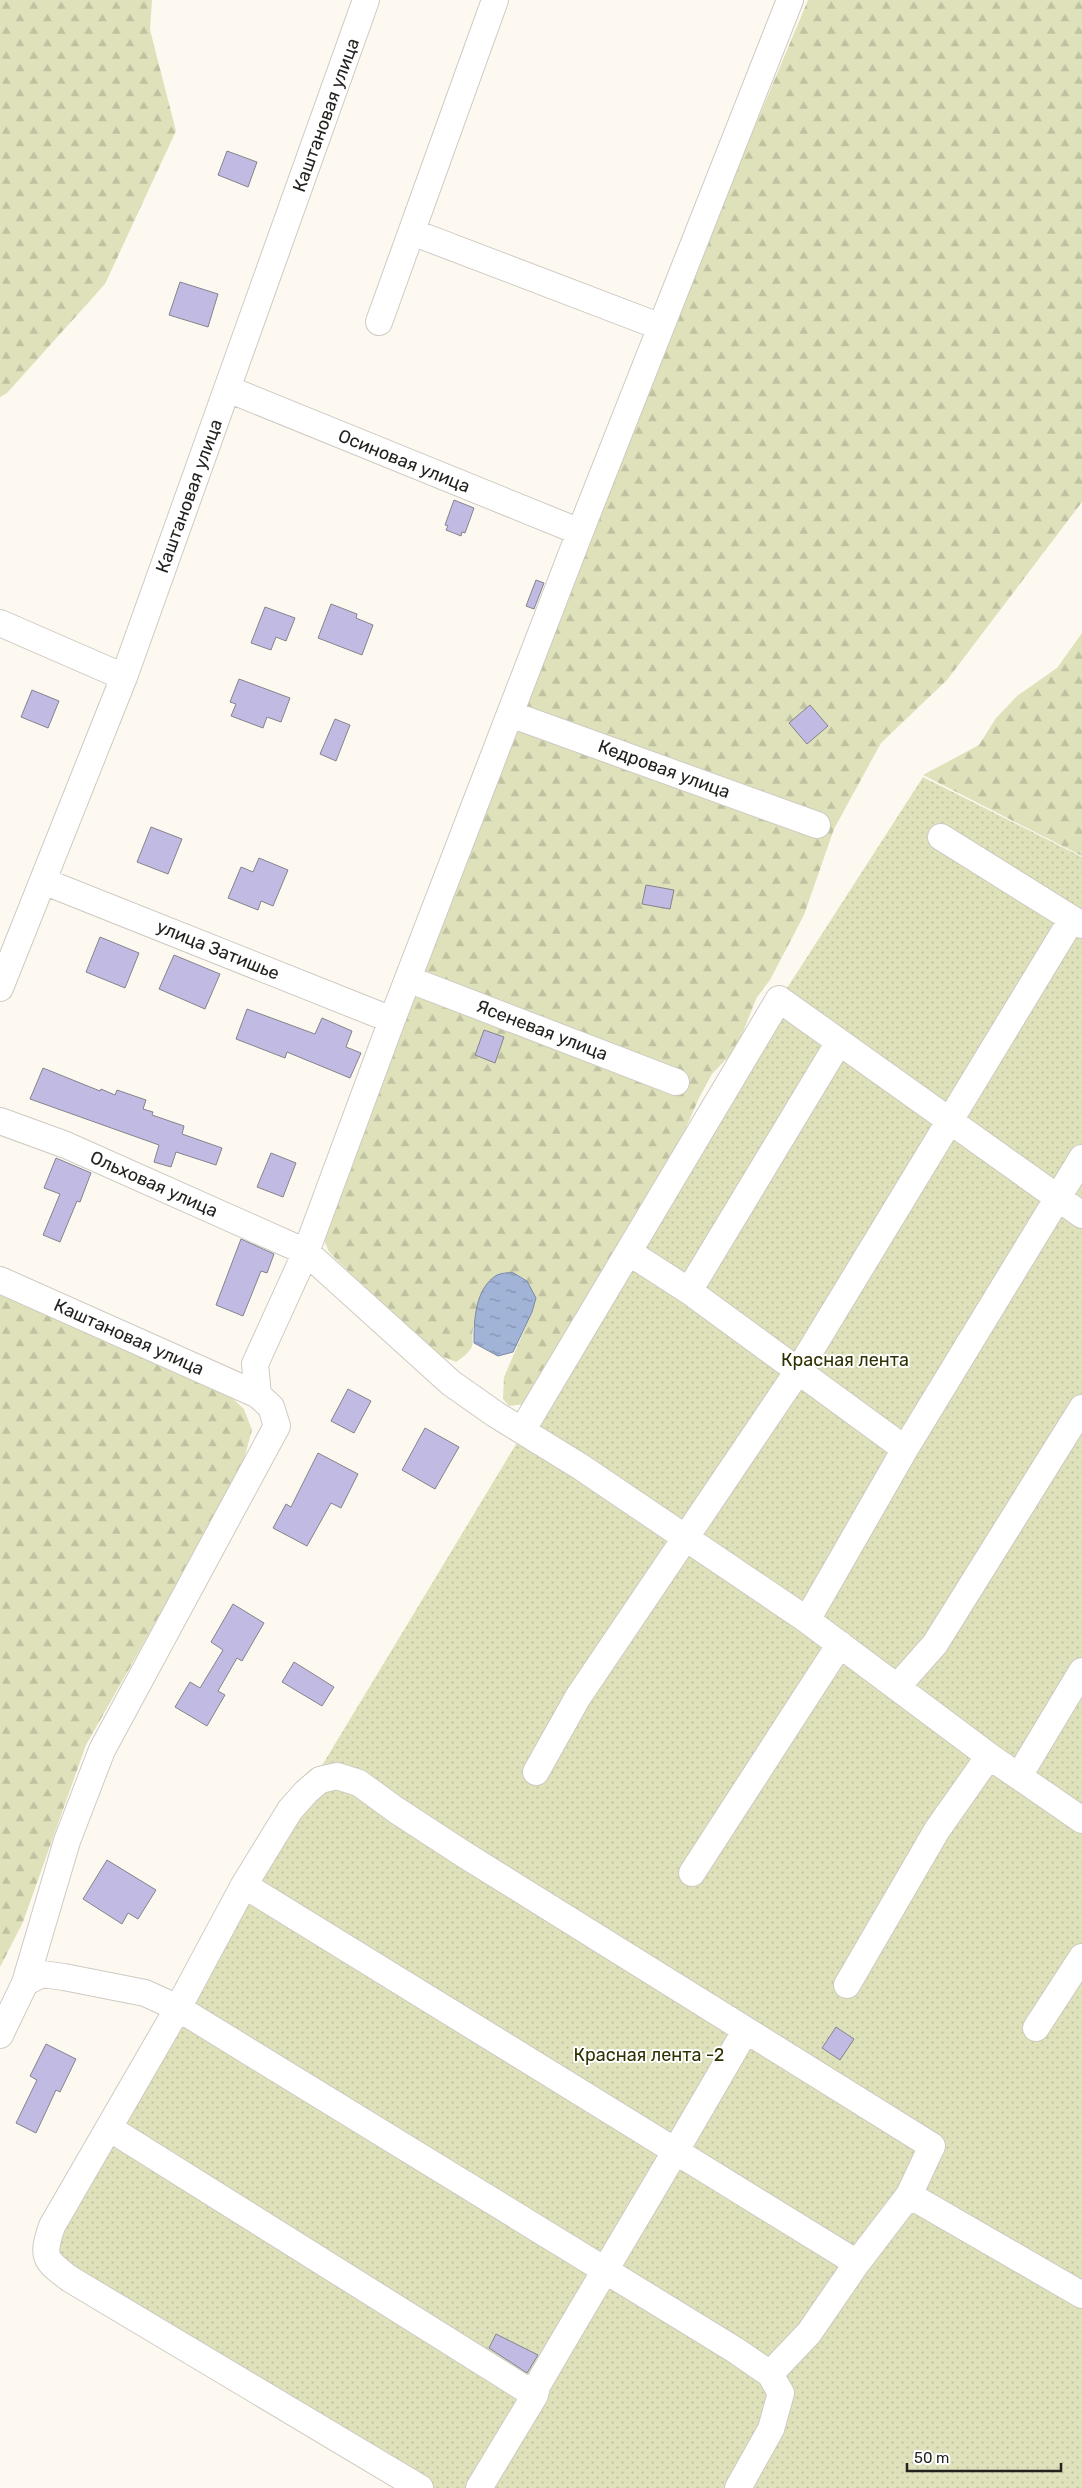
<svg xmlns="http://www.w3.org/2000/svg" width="1082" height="2488" viewBox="0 0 1082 2488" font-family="Rubik,sans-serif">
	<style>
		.green { fill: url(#green-dots) }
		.forest { fill: url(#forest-firs) }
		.water { fill: url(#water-ripples); stroke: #7b88a0 }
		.building { fill: #c1bbe3; stroke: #84838b }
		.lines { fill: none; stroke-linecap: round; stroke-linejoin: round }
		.minor-casing { stroke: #cecac2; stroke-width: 28 }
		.minor { stroke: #fff; stroke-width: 26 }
		.labels { text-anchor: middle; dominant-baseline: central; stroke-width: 4; stroke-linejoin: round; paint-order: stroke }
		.street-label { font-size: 18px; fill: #23221f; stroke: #fff }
		.park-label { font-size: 18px; fill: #303000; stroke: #fff }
	</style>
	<defs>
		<pattern id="green-dots" width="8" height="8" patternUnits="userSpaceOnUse" patternTransform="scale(1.25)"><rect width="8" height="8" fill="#dfe1bb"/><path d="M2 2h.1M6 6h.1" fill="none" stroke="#bfc1a0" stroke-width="1.8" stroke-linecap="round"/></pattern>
		<pattern id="forest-firs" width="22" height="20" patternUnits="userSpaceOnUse" patternTransform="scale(1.25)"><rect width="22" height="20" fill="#dfe1bb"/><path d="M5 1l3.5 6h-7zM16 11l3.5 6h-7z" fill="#bfc1a0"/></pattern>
		<pattern id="water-ripples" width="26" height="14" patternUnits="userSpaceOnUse" patternTransform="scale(1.25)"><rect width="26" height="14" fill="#a1b3d7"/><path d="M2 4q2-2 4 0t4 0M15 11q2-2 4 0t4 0" fill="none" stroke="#8391ae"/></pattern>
	</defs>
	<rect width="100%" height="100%" fill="#fdf9f1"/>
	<!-- green -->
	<path class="green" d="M 923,777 L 1082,857 L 1082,1816 L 525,1430 L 780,999 Z
		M 518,1441 L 1082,1821 L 1082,2488 L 420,2488 L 51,2264 L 52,2226 L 306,1792 Z"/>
	<!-- forest -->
	<path class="forest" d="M 0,0 L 152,0 L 150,30 L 176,131 L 105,284 L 7,393 L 0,397 Z
		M 808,0 L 1082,0 L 1082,502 L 947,680 L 881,743 L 834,829 L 804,915 L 770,980 L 757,997 L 736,1049 L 712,1074 L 699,1098 L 679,1144 L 525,1404 L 509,1406 L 503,1399 L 504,1377 L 532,1312 L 527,1280 L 512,1272 L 498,1274 C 490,1290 482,1305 475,1322 C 467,1342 483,1344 456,1362 L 441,1356 L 386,1309 L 329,1252 L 321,1232 L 664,343 Z
		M 1082,633 L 1082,856 L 923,775 L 979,745 L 996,718 L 1017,696 L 1057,668 Z
		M 0,1293 L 231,1397 L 244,1409 L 252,1430 L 243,1463 L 202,1540 L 86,1745 L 23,1922 L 0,1967 Z"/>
	<!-- water -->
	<path class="water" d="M 512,1272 L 527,1281 L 536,1298 L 532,1312 L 513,1352 L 498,1356 L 474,1343 C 474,1320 475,1288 497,1275 C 501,1273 508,1273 512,1272 Z"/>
	<!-- building -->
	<path class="building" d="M 227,151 L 257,162 L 248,187 L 218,175 Z
		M 180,282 L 218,294 L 208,327 L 169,315 Z
		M 454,500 L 474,508 L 465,533 L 462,532 L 461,536 L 446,530 L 448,526 L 445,525 Z
		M 536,580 L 544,583 L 534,609 L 526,606 Z
		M 331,604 L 357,614 L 356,618 L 373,625 L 362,655 L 318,638 Z
		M 265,607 L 295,618 L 286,641 L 276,637 L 271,650 L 251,643 Z
		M 239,679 L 290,698 L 281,722 L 267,717 L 263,728 L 231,716 L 236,704 L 230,702 Z
		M 32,690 L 59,701 L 48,728 L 21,717 Z
		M 810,705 L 828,726 L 807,744 L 789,723 Z
		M 335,719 L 350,725 L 336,761 L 320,754 Z
		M 151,827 L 182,839 L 168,874 L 137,862 Z
		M 259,858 L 288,870 L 273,906 L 261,901 L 258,910 L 228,898 L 241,867 L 253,872 Z
		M 646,885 L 674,890 L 670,909 L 642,904 Z
		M 100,937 L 139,953 L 125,988 L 86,972 Z
		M 174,955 L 220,974 L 205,1009 L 159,989 Z
		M 247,1009 L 315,1034 L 322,1018 L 352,1031 L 346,1047 L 361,1053 L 350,1078 L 287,1052 L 285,1058 L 236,1039 Z
		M 484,1030 L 504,1037 L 495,1063 L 475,1055 Z
		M 43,1068 L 100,1091 L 101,1089 L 115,1095 L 117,1090 L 146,1100 L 143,1109 L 153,1112 L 152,1115 L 184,1126 L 182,1134 L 222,1148 L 216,1165 L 176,1152 L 171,1167 L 154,1162 L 159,1145 L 30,1099 Z
		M 271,1153 L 296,1163 L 283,1197 L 257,1187 Z
		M 56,1158 L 91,1173 L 80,1202 L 77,1201 L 60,1242 L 43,1235 L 60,1194 L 44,1188 Z
		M 241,1239 L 274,1254 L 267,1273 L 261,1271 L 243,1316 L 216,1305 Z
		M 348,1389 L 371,1401 L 354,1433 L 331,1421 Z
		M 425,1428 L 459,1447 L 435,1489 L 402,1470 Z
		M 318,1453 L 358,1474 L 341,1508 L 331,1503 L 307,1546 L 273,1528 L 286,1504 L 291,1507 Z
		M 233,1604 L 264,1623 L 242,1661 L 237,1658 L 218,1691 L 225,1695 L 207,1726 L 175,1707 L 190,1682 L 200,1688 L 223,1650 L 211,1642 Z
		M 294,1662 L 334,1687 L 322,1706 L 282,1682 Z
		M 107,1860 L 156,1890 L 138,1919 L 128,1913 L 122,1924 L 83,1899 Z
		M 836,2027 L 854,2039 L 840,2060 L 822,2048 Z
		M 46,2044 L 76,2059 L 60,2092 L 56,2090 L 36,2133 L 16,2123 L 37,2080 L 30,2076 Z
		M 496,2334 L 538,2355 L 527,2373 L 489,2348 Z"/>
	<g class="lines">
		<!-- minor casing -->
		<g class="minor-casing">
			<path id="minor" d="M 412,232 L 661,327
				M 379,322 L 495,0
				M 228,389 L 580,532
				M 0,623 L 124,677
				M 510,714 L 817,825
				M 941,837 L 1082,925
				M 43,881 L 392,1020
				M 408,979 L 676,1082
				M 0,988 L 124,677 L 366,0
				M 0,1121 L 66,1145 L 306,1252 L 451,1383 L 495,1414 L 581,1467 L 807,1620 L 989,1756 L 1082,1820
				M 630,1253 L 689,1291 L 905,1449
				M 0,1280 L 258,1395
				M 689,1291 L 839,1042
				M 523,1429 L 779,999 L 1082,1215
				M 807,1620 L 905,1449 L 1082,1158
				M 897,1687 L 935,1644 L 1082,1408
				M 536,1772 L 578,1697 L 798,1371 L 1072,919
				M 1019,1776 L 1082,1671
				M 692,1873 L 840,1644
				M 244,1885 L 857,2263
				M 25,1983 L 42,1974 L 64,1977 L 145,1993 L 178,2008 L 735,2350 L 770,2374 L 781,2393 L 771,2429 L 738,2488
				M 847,1985 L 937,1830 L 989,1756
				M 1036,2028 L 1082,1957
				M 0,2035 L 25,1983 L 67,1841 L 102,1750 L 277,1426 L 271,1407 L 258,1395 L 255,1364 L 306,1252 L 392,1020 L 580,532 L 790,0
				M 109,2128 L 535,2395
				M 909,2195 L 1082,2295
				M 420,2488 L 70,2279 C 45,2260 41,2258 52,2226 L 178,2008 L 244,1885 L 290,1810 L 306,1792 L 320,1780 L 337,1776 L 359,1783 L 396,1810 L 465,1855 L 932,2146 L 909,2195 L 857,2263 L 809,2333 L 770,2374
				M 479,2488 L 535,2395 L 537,2386 C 606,2267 677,2151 745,2031"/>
		</g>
		<!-- minor -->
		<use href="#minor" class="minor"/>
	</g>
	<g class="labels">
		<!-- street labels -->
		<g class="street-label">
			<text transform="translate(326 115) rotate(-70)">Каштановая улица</text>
			<text transform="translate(404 461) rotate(22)">Осиновая улица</text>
			<text transform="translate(189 496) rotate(-70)">Каштановая улица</text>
			<text transform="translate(664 769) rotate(20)">Кедровая улица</text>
			<text transform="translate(218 950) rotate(22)">улица Затишье</text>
			<text transform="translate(542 1030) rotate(21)">Ясеневая улица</text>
			<text transform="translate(154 1184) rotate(24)">Ольховая улица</text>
			<text transform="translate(129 1337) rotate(24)">Каштановая улица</text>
		</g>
		<!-- park labels -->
		<g class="park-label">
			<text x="845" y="1360">Красная лента</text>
			<text x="649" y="2055">Красная лента -2</text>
		</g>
	</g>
	<!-- scale -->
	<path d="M907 2463v8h154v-8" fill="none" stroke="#23221f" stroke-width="2.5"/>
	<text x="914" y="2463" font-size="15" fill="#23221f" stroke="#ffffff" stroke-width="4" paint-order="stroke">50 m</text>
</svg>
